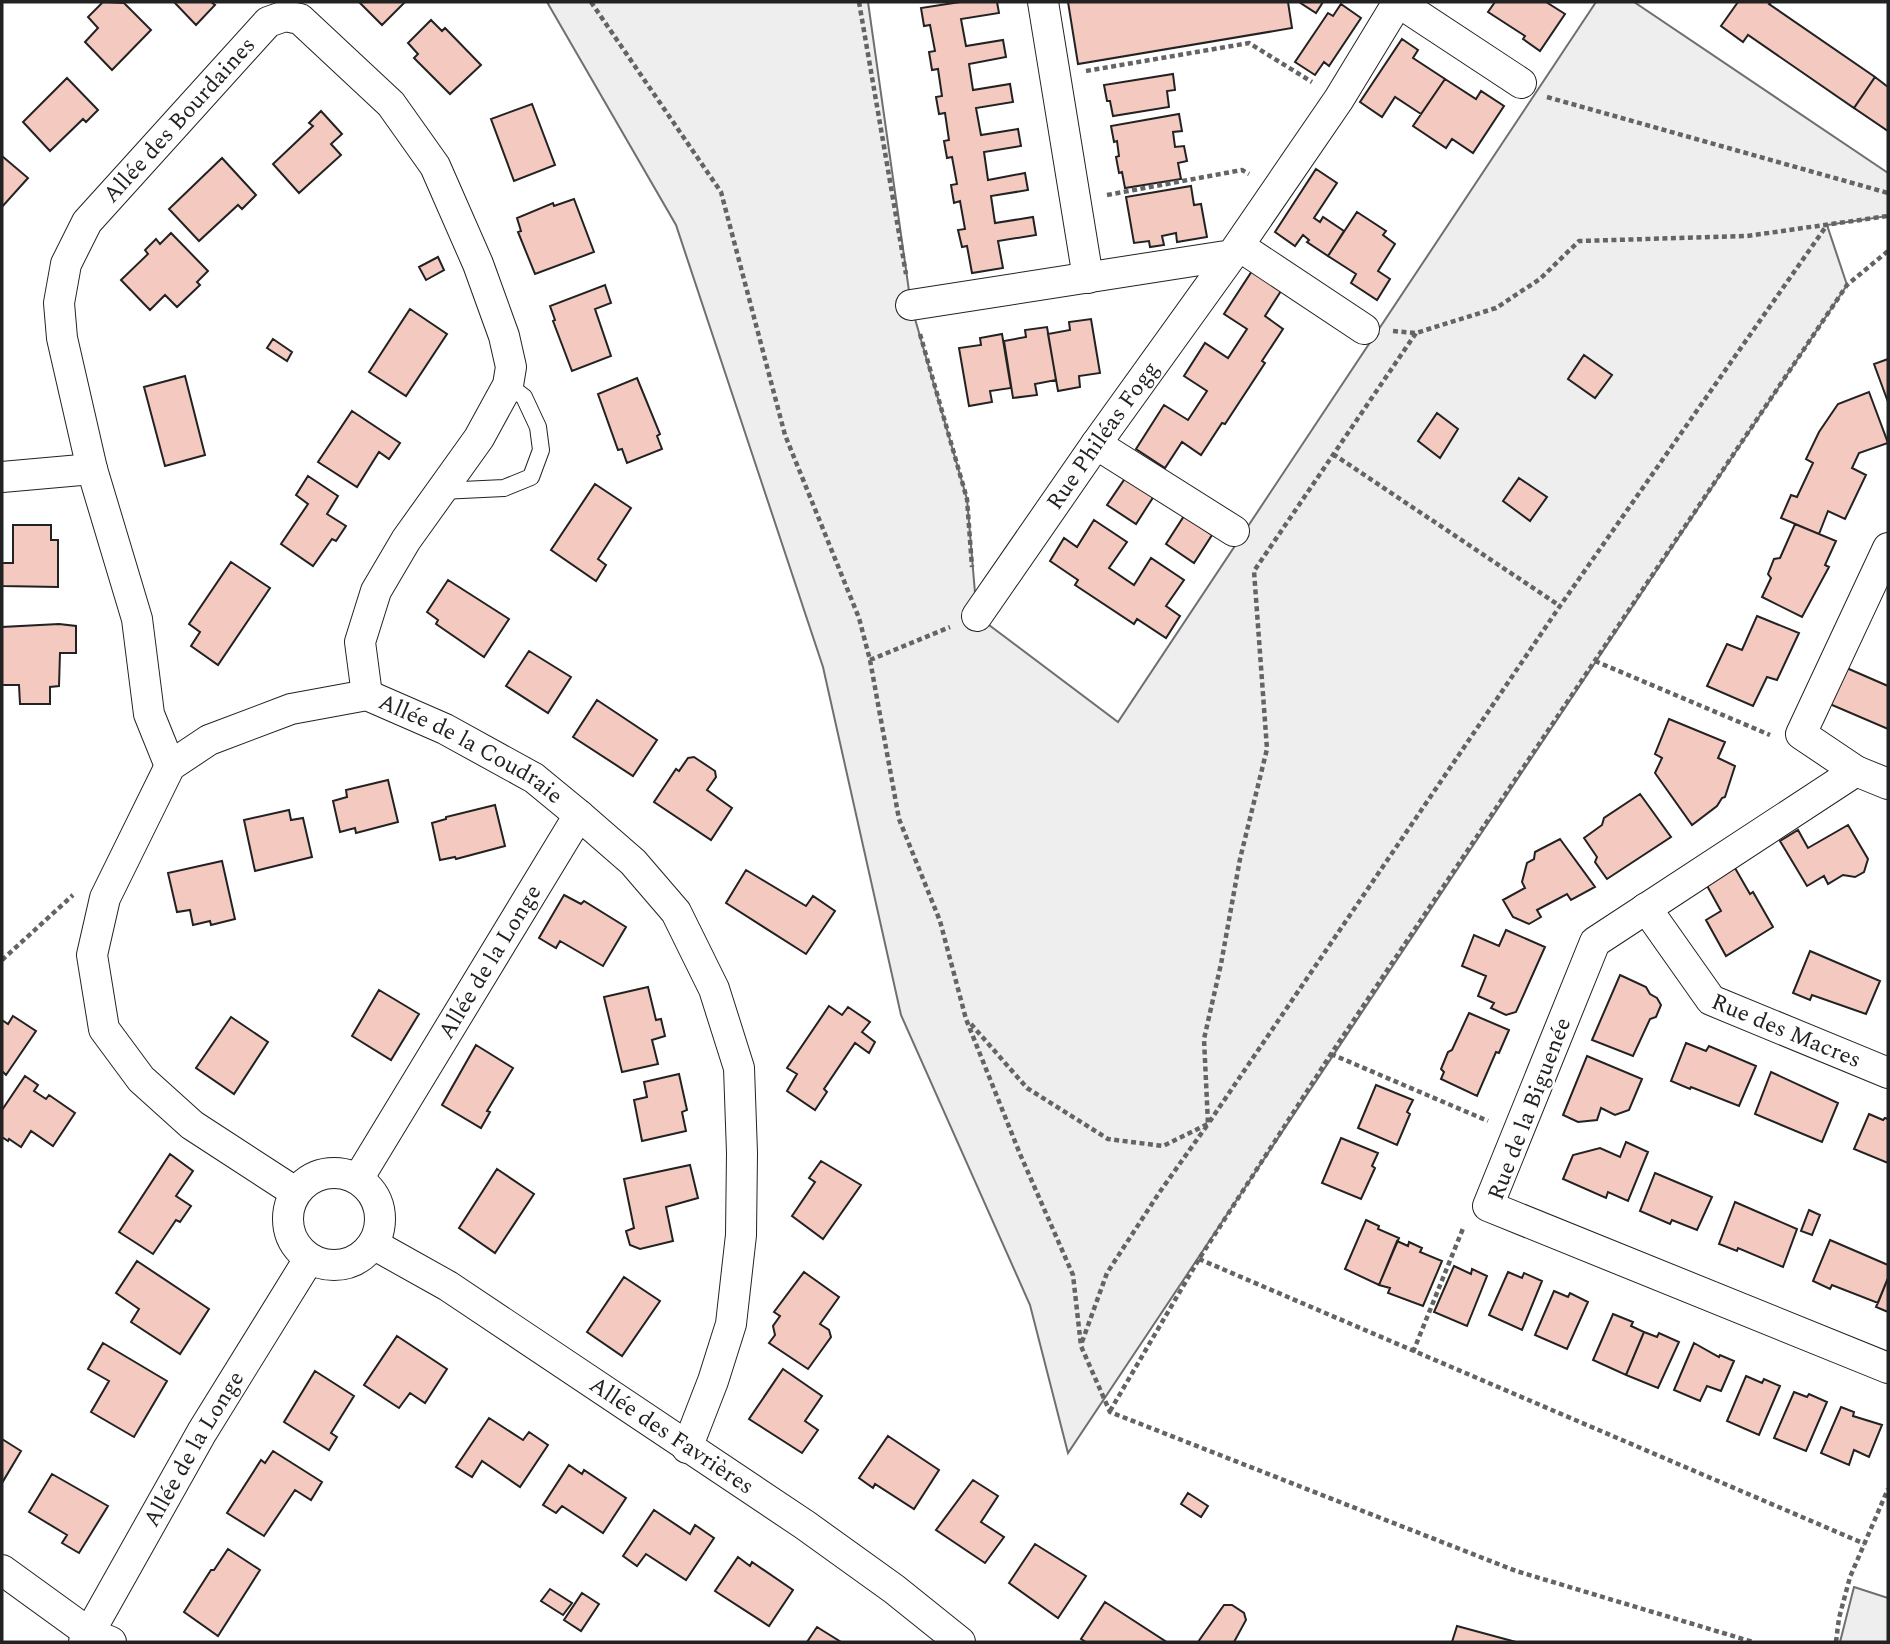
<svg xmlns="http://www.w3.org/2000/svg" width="1890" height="1644" viewBox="0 0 1890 1644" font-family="Spectral,serif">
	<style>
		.green { fill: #eee; stroke: #6f6f6f; stroke-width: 2 }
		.building { fill: #f3c9c0; stroke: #222; stroke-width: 2 }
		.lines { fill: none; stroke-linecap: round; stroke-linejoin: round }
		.lane-casing { stroke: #222; stroke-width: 18 }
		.street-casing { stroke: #222; stroke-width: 32 }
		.path { stroke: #646464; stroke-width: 4.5; stroke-dasharray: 5 3.5; stroke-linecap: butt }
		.lane { stroke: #fff; stroke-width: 16 }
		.street { stroke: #fff; stroke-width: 30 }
		.labels { text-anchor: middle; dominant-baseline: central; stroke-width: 5; stroke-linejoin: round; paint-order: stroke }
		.street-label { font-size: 23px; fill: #222; stroke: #fff }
	</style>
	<rect width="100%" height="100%" fill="#fff"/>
	<!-- green -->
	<path class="green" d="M 547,2 L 868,2 L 911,305 L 967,499 L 977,616 L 1118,722 L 1596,2 L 1634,2 L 1888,173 L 1888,216 L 1827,225 L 1847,285 L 1068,1453 L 1030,1305 L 901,1015 L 823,667 L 676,225 Z
		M 1854,1587 L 1888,1598 L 1888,1642 L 1840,1642 Z"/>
	<!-- building -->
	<path class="building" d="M 103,2 L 124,3 L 151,30 L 112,70 L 85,42 L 98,28 L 88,17 Z
		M 174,2 L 211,2 L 215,5 L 196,25 Z
		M 359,2 L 405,2 L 382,25 Z
		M 960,2 L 997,2 L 999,13 L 961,19 L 966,46 L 1003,40 L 1006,57 L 969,64 L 973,90 L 1010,84 L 1013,102 L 976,108 L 981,135 L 1018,129 L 1021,146 L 984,152 L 988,180 L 1025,173 L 1028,190 L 991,196 L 995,223 L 1033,217 L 1036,235 L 998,241 L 1003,268 L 972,273 L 967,246 L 962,247 L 958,230 L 965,229 L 960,201 L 954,203 L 951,185 L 957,184 L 952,157 L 947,158 L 944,141 L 949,140 L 945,113 L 939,114 L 936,97 L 942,96 L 938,69 L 932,70 L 929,52 L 935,51 L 930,25 L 924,26 L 921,8 Z
		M 1068,2 L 1288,2 L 1292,28 L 1078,64 Z
		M 1299,2 L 1323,2 L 1316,13 Z
		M 1495,2 L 1546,2 L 1565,14 L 1540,51 L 1523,39 L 1525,36 L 1488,12 Z
		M 1738,2 L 1771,2 L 1769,4 L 1875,77 L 1854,108 L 1748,35 L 1743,42 L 1721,26 Z
		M 1341,4 L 1361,18 L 1329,66 L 1324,62 L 1315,75 L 1295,62 L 1328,13 L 1333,16 Z
		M 431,20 L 442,31 L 445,28 L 481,65 L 450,94 L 414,58 L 418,54 L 408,43 Z
		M 1402,39 L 1418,50 L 1413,58 L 1445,79 L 1421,114 L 1395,97 L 1382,117 L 1360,102 Z
		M 1173,74 L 1175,90 L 1167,91 L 1169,107 L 1113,116 L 1110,101 L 1107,101 L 1104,85 Z
		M 1875,77 L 1888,87 L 1888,131 L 1854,108 Z
		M 67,78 L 98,110 L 86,122 L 83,119 L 50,151 L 23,122 Z
		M 1445,79 L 1476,99 L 1481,91 L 1504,106 L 1473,153 L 1452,139 L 1446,148 L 1413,126 Z
		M 532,104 L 555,165 L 514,181 L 491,119 Z
		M 321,111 L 342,134 L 331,144 L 341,155 L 299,193 L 273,164 L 313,126 L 309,123 Z
		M 1179,114 L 1182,131 L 1173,132 L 1175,147 L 1184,146 L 1187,161 L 1178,163 L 1181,179 L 1125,188 L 1122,172 L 1119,173 L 1116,157 L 1119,156 L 1117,141 L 1114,142 L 1111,126 Z
		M 2,156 L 28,178 L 2,207 Z
		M 222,158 L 256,195 L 242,209 L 238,205 L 199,241 L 169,209 Z
		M 1316,169 L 1337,183 L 1314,218 L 1320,222 L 1323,217 L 1344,231 L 1328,256 L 1307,242 L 1309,240 L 1303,235 L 1295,246 L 1275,232 Z
		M 1191,186 L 1194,205 L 1201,204 L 1207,237 L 1177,242 L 1176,233 L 1162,236 L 1164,245 L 1150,247 L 1149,241 L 1134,243 L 1126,197 Z
		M 574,199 L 594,252 L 535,274 L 518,232 L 521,231 L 517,218 L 553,203 L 554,206 Z
		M 1357,212 L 1386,231 L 1383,235 L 1395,244 L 1378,271 L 1390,279 L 1377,300 L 1351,283 L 1356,274 L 1328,256 Z
		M 171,233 L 208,271 L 197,282 L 200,285 L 177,307 L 165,295 L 150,310 L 121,280 L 148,254 L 145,250 L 156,239 L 160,244 Z
		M 438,257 L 444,270 L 426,280 L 419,267 Z
		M 1252,271 L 1281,291 L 1265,316 L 1283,329 L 1262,361 L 1265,363 L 1225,424 L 1222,423 L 1201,455 L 1182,442 L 1165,468 L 1136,449 L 1164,405 L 1188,420 L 1207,391 L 1184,376 L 1205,343 L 1228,358 L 1247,329 L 1224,314 Z
		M 605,285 L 611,303 L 595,309 L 611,356 L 572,371 L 553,321 L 555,320 L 550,306 Z
		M 410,309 L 447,334 L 406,396 L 369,372 Z
		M 1091,319 L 1100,373 L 1079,376 L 1080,387 L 1058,391 L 1048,334 L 1070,330 L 1069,322 Z
		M 1047,327 L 1056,380 L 1035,384 L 1037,395 L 1013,398 L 1004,341 L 1026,337 L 1025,330 Z
		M 1002,334 L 1011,388 L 990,391 L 992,402 L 969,406 L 959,348 L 981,345 L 980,338 Z
		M 273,339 L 292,352 L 287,361 L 267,348 Z
		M 1584,355 L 1612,375 L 1595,398 L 1568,379 Z
		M 1888,359 L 1888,402 L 1874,364 Z
		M 185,376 L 205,455 L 165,466 L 144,387 Z
		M 637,378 L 660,434 L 657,436 L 662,449 L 627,463 L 622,449 L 618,450 L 598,394 Z
		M 1869,392 L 1888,443 L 1859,453 L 1852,468 L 1866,475 L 1845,519 L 1828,511 L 1819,534 L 1781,518 L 1791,495 L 1797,497 L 1813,463 L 1806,459 L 1819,432 L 1838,404 Z
		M 352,411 L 400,443 L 389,459 L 379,452 L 357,487 L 318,462 Z
		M 1437,413 L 1458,429 L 1440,458 L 1418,441 Z
		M 308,476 L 338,496 L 327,514 L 346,526 L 336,541 L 332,539 L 313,566 L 281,544 L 308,504 L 296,495 Z
		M 1126,477 L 1154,496 L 1136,524 L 1107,505 Z
		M 1519,478 L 1547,497 L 1530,521 L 1503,501 Z
		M 595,484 L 631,508 L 598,559 L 606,565 L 596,581 L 551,550 Z
		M 1184,516 L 1212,535 L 1194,563 L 1166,544 Z
		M 1094,520 L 1127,542 L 1109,568 L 1134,585 L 1151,558 L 1184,580 L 1166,606 L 1180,616 L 1166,638 L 1137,619 L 1134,624 L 1075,585 L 1078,580 L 1050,561 L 1064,538 L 1077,547 Z
		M 1795,524 L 1836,541 L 1825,565 L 1829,567 L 1802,617 L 1762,597 L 1771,578 L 1768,574 L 1774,559 L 1780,558 Z
		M 13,525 L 51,525 L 51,540 L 58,540 L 58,587 L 2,586 L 2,563 L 13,563 Z
		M 231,562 L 270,588 L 218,665 L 191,646 L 200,632 L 189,624 Z
		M 448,580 L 509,619 L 484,657 L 436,624 L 438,620 L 427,612 Z
		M 1757,616 L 1799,633 L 1777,680 L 1767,677 L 1753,706 L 1707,686 L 1727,644 L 1742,650 Z
		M 59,624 L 76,626 L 76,653 L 60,653 L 59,686 L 50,687 L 50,704 L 20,704 L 19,685 L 2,685 L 2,627 Z
		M 529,651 L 571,677 L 548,713 L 506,686 Z
		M 1842,666 L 1888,686 L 1888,729 L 1825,702 Z
		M 597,700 L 657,740 L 633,776 L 573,737 Z
		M 1669,719 L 1725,742 L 1718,758 L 1735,766 L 1725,797 L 1722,798 L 1717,806 L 1692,825 L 1655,773 L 1662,758 L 1655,754 Z
		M 694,757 L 715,771 L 716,777 L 707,790 L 732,808 L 711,840 L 654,802 L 676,769 L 679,771 L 688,758 Z
		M 388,780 L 398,822 L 356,833 L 355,828 L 340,832 L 333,801 L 347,797 L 346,790 Z
		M 1640,794 L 1671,837 L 1607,879 L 1595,862 L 1597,857 L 1584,838 L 1602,825 L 1604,818 Z
		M 495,805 L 505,846 L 456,859 L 455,857 L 440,860 L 432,823 L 446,819 L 446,817 Z
		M 289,810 L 291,820 L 303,818 L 312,857 L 255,871 L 244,820 Z
		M 1848,825 L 1868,859 L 1864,872 L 1855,877 L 1843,875 L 1828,884 L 1824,876 L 1807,886 L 1780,841 L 1798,830 L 1808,848 Z
		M 1560,839 L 1595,887 L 1571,900 L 1567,894 L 1537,910 L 1541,917 L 1529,924 L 1513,917 L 1503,900 L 1525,888 L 1522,882 L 1527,863 L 1534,859 L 1535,852 Z
		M 222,861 L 235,919 L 211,925 L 210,921 L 193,925 L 190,910 L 177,912 L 168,873 Z
		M 1735,868 L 1750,894 L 1753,892 L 1773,927 L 1726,956 L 1706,920 L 1721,911 L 1706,884 Z
		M 746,870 L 806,906 L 813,896 L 835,911 L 806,954 L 726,903 Z
		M 564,895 L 581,904 L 584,901 L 626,927 L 603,966 L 560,941 L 556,948 L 539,938 Z
		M 1506,930 L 1545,947 L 1516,1012 L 1506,1015 L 1491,1008 L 1494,1003 L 1478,996 L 1486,976 L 1462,966 L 1474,935 L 1499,946 Z
		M 1810,951 L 1880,981 L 1866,1014 L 1812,995 L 1810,1000 L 1793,993 Z
		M 1620,975 L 1646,987 L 1650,994 L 1657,998 L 1661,1005 L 1656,1017 L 1650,1019 L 1633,1056 L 1592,1040 Z
		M 648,987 L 656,1020 L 661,1019 L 665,1036 L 652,1040 L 658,1064 L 622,1072 L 604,997 Z
		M 379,990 L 419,1014 L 391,1060 L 352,1036 Z
		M 829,1006 L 842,1015 L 848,1007 L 870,1022 L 862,1032 L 875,1042 L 869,1053 L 855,1043 L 824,1089 L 827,1092 L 815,1110 L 787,1091 L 797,1074 L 787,1068 Z
		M 1469,1013 L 1509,1030 L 1499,1053 L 1496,1052 L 1477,1096 L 1441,1079 L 1444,1072 L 1441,1069 L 1448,1052 L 1452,1050 Z
		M 13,1016 L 36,1031 L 6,1075 L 2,1071 L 2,1020 L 8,1024 Z
		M 231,1017 L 268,1042 L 234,1094 L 196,1068 Z
		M 1686,1043 L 1706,1051 L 1709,1046 L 1756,1066 L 1739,1106 L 1691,1087 L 1690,1089 L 1671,1081 Z
		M 476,1045 L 513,1068 L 487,1111 L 490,1112 L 481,1128 L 442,1105 Z
		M 1587,1056 L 1642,1079 L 1629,1110 L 1615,1115 L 1601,1108 L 1597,1120 L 1578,1122 L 1563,1115 Z
		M 1771,1072 L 1838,1103 L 1822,1142 L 1755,1114 Z
		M 679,1074 L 687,1110 L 682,1112 L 686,1131 L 642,1141 L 634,1100 L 647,1097 L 644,1082 Z
		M 25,1076 L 38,1085 L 34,1091 L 46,1099 L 49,1095 L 75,1113 L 53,1146 L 31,1131 L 21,1147 L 9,1139 L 8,1141 L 2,1137 L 2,1110 Z
		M 1376,1085 L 1413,1100 L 1407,1112 L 1410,1114 L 1397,1145 L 1358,1128 Z
		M 1869,1114 L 1883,1120 L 1885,1118 L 1888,1119 L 1888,1163 L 1854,1149 Z
		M 1341,1138 L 1378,1153 L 1372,1166 L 1375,1168 L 1361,1199 L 1322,1183 Z
		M 1626,1142 L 1648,1152 L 1628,1201 L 1608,1192 L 1606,1198 L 1563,1179 L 1573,1155 L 1600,1148 L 1620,1157 Z
		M 170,1154 L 193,1171 L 176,1196 L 191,1206 L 180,1222 L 176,1220 L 153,1254 L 119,1232 Z
		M 821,1161 L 861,1185 L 823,1239 L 792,1216 L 815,1182 L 809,1178 Z
		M 690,1165 L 698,1198 L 666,1207 L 673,1241 L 640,1249 L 630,1245 L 626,1231 L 634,1228 L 624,1179 Z
		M 497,1169 L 534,1194 L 495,1253 L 459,1228 Z
		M 1655,1173 L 1712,1197 L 1697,1230 L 1672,1220 L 1670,1224 L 1640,1211 Z
		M 1735,1202 L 1797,1229 L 1783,1267 L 1738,1248 L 1737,1251 L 1719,1244 Z
		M 1809,1210 L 1820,1215 L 1812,1235 L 1801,1231 Z
		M 1366,1220 L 1379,1226 L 1378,1229 L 1399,1238 L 1379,1285 L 1345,1269 Z
		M 1830,1240 L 1888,1265 L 1888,1278 L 1878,1303 L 1832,1285 L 1830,1289 L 1813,1281 Z
		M 1397,1241 L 1408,1246 L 1409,1242 L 1422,1248 L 1420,1252 L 1442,1261 L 1423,1306 L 1388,1293 L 1390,1288 L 1379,1285 Z
		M 137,1261 L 209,1309 L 180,1354 L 131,1322 L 139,1309 L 116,1293 Z
		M 1454,1266 L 1471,1274 L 1472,1269 L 1487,1276 L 1467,1326 L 1434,1312 Z
		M 804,1272 L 839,1297 L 820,1324 L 829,1330 L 831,1337 L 808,1369 L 769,1343 L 775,1335 L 773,1326 L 780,1316 L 774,1312 Z
		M 1508,1272 L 1522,1278 L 1524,1273 L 1542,1281 L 1522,1330 L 1489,1315 Z
		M 624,1277 L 660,1301 L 622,1356 L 587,1332 Z
		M 1888,1278 L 1888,1312 L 1876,1307 Z
		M 1554,1291 L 1568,1297 L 1570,1293 L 1588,1302 L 1567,1349 L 1535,1335 Z
		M 1613,1314 L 1633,1322 L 1631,1326 L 1644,1332 L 1626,1375 L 1593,1360 Z
		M 1644,1332 L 1657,1337 L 1659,1333 L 1679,1342 L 1658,1388 L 1626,1375 Z
		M 397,1336 L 447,1369 L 425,1403 L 410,1393 L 399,1408 L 364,1385 Z
		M 103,1343 L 167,1381 L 134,1437 L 91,1412 L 109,1381 L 88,1369 Z
		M 1694,1343 L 1719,1357 L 1720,1355 L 1734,1361 L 1721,1391 L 1707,1386 L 1700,1401 L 1674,1390 Z
		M 783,1369 L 822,1396 L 805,1421 L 818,1430 L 802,1453 L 749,1419 Z
		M 315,1371 L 354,1396 L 331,1433 L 337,1437 L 329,1450 L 284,1422 Z
		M 1746,1376 L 1762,1383 L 1764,1379 L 1780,1386 L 1759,1435 L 1727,1421 Z
		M 1794,1392 L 1807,1397 L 1809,1394 L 1827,1402 L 1806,1451 L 1774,1438 Z
		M 1841,1407 L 1854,1412 L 1853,1416 L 1882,1425 L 1869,1457 L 1854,1450 L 1849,1465 L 1821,1453 Z
		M 489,1418 L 523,1440 L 529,1432 L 548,1445 L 520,1487 L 482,1461 L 472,1477 L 456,1467 Z
		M 888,1436 L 939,1470 L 914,1509 L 875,1484 L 873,1488 L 859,1478 Z
		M 2,1439 L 21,1451 L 2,1483 Z
		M 273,1451 L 322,1482 L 311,1500 L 295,1490 L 264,1536 L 227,1513 L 261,1460 L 265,1463 Z
		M 569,1465 L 582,1474 L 584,1470 L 626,1498 L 603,1533 L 562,1506 L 556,1513 L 543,1505 Z
		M 52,1474 L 108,1506 L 79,1553 L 62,1543 L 67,1535 L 29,1512 Z
		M 973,1480 L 998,1496 L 981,1522 L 1004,1537 L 985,1563 L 936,1530 Z
		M 1188,1493 L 1208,1506 L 1201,1517 L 1181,1504 Z
		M 654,1510 L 690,1534 L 695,1525 L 714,1538 L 686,1580 L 646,1554 L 637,1566 L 623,1556 Z
		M 1035,1544 L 1086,1576 L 1058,1618 L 1009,1583 Z
		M 228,1549 L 260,1570 L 218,1636 L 184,1612 L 211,1570 L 214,1570 Z
		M 738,1557 L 750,1566 L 752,1562 L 793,1590 L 769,1626 L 715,1591 Z
		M 550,1589 L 572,1603 L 563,1615 L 541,1601 Z
		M 582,1593 L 599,1604 L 581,1631 L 564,1620 Z
		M 1105,1602 L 1165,1641 L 1164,1642 L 1086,1642 L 1081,1639 Z
		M 1224,1605 L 1232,1605 L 1244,1613 L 1246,1620 L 1234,1642 L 1198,1642 Z
		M 1457,1626 L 1516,1642 L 1452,1642 Z
		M 817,1627 L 841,1642 L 807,1642 Z"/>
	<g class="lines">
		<!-- lane casing -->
		<g class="lane-casing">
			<path id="lane" d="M 441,491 L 504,488 L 531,477 L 541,450 L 538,427 L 524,397 L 508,385"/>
		</g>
		<!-- street casing -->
		<g class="street-casing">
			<g id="street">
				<path d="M 1043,2 L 1088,278"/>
				<path d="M 1398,2 L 1521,83"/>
				<path d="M 1239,246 L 1364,329"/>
				<path d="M 911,305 L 1232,255 L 1339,99 L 1398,2"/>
				<path d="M 1096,444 L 1234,531"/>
				<path d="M 2,477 L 92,469"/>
				<path d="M 1888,548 L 1801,734 L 1856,771 L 1888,784"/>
				<path id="s1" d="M 977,616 L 1096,444 L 1232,255"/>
				<path id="s2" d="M 170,766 L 149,714 L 137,619 L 92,469 L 62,338 L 59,303 L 66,264 L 87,222 L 268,22 L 285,16 L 300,19 L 391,104 L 435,166 L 478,264 L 504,336 L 511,367 L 508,385 L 479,438 L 406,540 L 376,591 L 360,642 L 367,695"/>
				<path d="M 1856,771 L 1595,942 L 1488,1206 L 1888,1368"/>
				<path id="s3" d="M 1646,908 L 1711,1000 L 1888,1073"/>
				<circle cx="334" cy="1219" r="46"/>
				<path id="s4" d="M 358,1179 L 579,815"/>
				<path id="s5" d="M 295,1192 L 192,1125 L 141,1079 L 104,1029 L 92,955 L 105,898 L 170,766 L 209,740 L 291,709 L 367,695 L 445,729 L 534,778 L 579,815 L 633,862 L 676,912 L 714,989 L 739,1068 L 742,1153 L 741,1235 L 731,1324 L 713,1381 L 687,1448"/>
				<path id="s6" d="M 373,1244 L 448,1286 L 805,1525 L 894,1589 L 960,1642"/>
				<path d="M 2,1570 L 89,1633 L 111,1642"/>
				<path id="s7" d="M 84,1642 L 202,1432 L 309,1259"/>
			</g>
		</g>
		<!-- path -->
		<path class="path" d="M 591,2 L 721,192 L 785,435 L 859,618 L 870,660 L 899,819 L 940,921 L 966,1019 L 1020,1154 L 1073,1275 L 1081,1346 L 1110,1412 L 1516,1571 L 1753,1642
			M 859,2 L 906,274
			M 1086,71 L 1249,43 L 1312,82
			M 1547,97 L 1888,193
			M 1107,195 L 1242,170 L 1249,174
			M 1393,331 L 1416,333 L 1496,308 L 1540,279 L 1579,241 L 1747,236 L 1888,216
			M 920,334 L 967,499 L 972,567
			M 1333,454 L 1560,606
			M 870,660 L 950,627
			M 1595,661 L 1770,735
			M 2,960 L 73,895
			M 971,1024 L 1027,1088 L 1108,1139 L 1163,1146 L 1208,1124 L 1560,606 L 1827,225
			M 1331,1054 L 1488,1121
			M 1199,1259 L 1865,1544
			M 1082,1342 L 1107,1273 L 1159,1193 L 1208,1124 L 1204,1039 L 1221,964 L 1240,859 L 1267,749 L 1254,571 L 1416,333
			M 1413,1352 L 1464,1226
			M 1110,1411 L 1199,1259 L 1331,1054 L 1847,285 L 1888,251
			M 1836,1642 L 1839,1618 L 1850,1577 L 1888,1489"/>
		<!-- lane -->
		<use href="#lane" class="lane"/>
		<!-- street -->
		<use href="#street" class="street"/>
	</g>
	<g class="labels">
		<!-- street labels -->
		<g class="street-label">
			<text stroke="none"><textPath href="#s2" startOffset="702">Allée des Bourdaines</textPath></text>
			<text stroke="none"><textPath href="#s1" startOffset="220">Rue Philéas Fogg</textPath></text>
			<text stroke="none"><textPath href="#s5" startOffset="863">Allée de la Coudraie</textPath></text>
			<text stroke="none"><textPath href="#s4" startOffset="254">Allée de la Longe</textPath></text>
			<text stroke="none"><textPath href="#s3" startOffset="194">Rue des Macres</textPath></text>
			<text transform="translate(1530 1109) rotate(-69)">Rue de la Biguenée</text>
			<text stroke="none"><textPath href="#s6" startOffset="355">Allée des Favrières</textPath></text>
			<text stroke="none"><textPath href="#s7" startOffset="222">Allée de la Longe</textPath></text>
		</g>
	</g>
	<!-- border -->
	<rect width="1890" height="1644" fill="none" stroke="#222222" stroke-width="7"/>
</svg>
